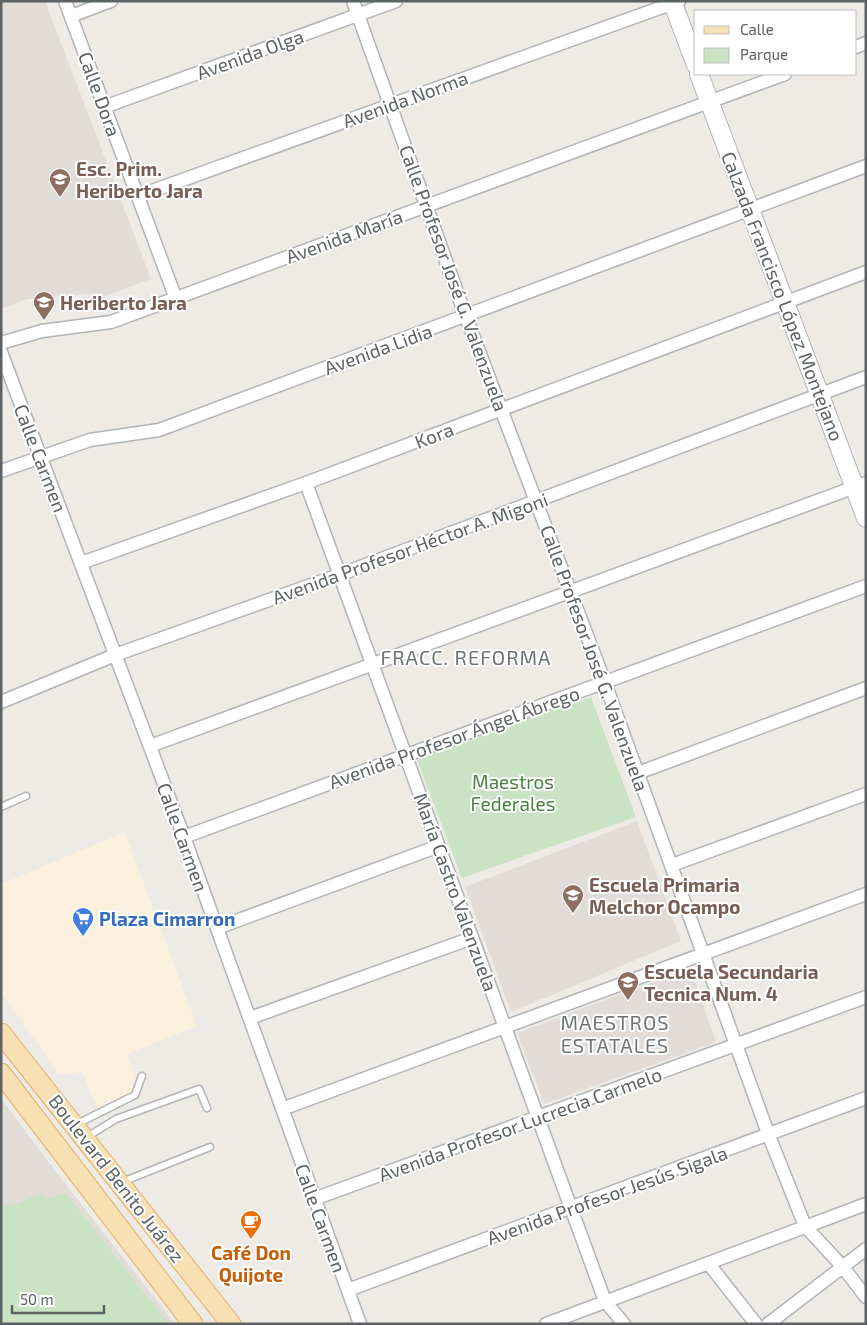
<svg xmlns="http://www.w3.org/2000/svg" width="867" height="1325" viewBox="0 0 867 1325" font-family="'Exo 2',sans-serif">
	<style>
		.commercial { fill: #fbefde }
		.education { fill: #e1dcd7 }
		.green { fill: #cae3c5 }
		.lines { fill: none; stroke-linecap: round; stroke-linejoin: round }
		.service-casing { stroke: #b1b4b6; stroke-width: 9 }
		.minor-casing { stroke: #b1b4b6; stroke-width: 15 }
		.secondary-casing { stroke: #b0b4b7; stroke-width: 20 }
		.primary-casing { stroke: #e4ac69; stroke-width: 21 }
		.service { stroke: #fff; stroke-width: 6 }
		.minor { stroke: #fff; stroke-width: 12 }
		.secondary { stroke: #fff; stroke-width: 18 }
		.primary { stroke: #f7e0b1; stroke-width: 19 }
		.labels { text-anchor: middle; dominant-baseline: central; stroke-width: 4; stroke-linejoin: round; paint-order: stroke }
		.street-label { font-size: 19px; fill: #5d6264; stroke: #fff }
		.education-label { font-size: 19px; font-weight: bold; fill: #785e54; stroke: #fff; text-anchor: start }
		.park-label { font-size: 19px; fill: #47833e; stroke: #fff }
		.shop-label { font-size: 19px; font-weight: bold; fill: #366cbe; stroke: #fff; text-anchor: start }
		.food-label { font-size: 19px; font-weight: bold; fill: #c56008; stroke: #fff }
		.neighbourhood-label { font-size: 20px; letter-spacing: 1px; fill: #6e7476; stroke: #fff }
	</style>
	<rect width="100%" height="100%" fill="#eeebe6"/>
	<!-- commercial -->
	<path class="commercial" d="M 125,832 L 197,1026 L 127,1054 L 140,1091 L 97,1107 L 82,1072 L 59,1075 L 1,991 L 1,884 Z"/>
	<!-- education -->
	<path class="education" d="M 1,1 L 45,1 L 151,279 L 105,296 L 84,294 L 27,299 L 1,309 Z
		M 637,821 L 681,941 L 511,1012 L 465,887 Z
		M 690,968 L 716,1042 L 544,1104 L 517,1033 Z
		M 1,1099 L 74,1195 L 175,1324 L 1,1324 Z"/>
	<!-- green -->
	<path class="green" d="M 591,697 L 636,817 L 462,878 L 416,757 Z
		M 66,1193 L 169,1324 L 1,1324 L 1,1204 L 10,1206 L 41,1194 L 50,1198 Z"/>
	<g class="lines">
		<!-- service casing -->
		<g class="service-casing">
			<path id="service" d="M 1,807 L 26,796
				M 77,1124 L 135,1095 L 142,1076
				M 87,1137 L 116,1119 L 199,1089 L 207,1108
				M 122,1182 L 210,1147"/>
		</g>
		<!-- minor casing -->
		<g class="minor-casing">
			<path id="minor" d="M 65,1 L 176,299
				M 353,1 L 466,317 L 605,683 L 769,1136 L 805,1226 L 842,1266 L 866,1297
				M 71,16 L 111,1
				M 856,47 L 866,43
				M 104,107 L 396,1
				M 138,196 L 679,1
				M 1,343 L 42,331 L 111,322 L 785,74
				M 1,352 L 184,837 L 360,1324
				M 1,471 L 90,440 L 159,430 L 866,166
				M 306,483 L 605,1301 L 624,1324
				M 81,563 L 306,483 L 866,272
				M 1,702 L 115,655 L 339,575 L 866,377
				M 150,746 L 866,483
				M 638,773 L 866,688
				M 184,837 L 866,586
				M 672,865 L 866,794
				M 217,928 L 439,846
				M 250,1018 L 472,938
				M 282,1109 L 866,894
				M 314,1199 L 866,997
				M 708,1263 L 756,1324
				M 348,1290 L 866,1098
				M 546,1324 L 866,1204
				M 768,1324 L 866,1249"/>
		</g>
		<!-- secondary casing -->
		<g class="secondary-casing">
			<path id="secondary" d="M 672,1 L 696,65
				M 699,74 L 866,518"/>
		</g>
		<!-- primary casing -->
		<g class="primary-casing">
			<path id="primary" d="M 1,1033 L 231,1324
				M 1,1073 L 193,1324"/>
		</g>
		<!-- service -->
		<use href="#service" class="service"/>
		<!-- minor -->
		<use href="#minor" class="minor"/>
		<!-- secondary -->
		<use href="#secondary" class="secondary"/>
		<!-- primary -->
		<use href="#primary" class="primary"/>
	</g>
	<!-- icons -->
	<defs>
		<g id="school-pin" transform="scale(1.125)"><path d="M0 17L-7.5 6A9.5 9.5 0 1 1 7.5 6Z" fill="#8d6e63" stroke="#fff"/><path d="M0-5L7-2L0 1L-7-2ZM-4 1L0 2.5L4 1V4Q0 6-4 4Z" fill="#fff"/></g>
		<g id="supermarket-pin" transform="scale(1.125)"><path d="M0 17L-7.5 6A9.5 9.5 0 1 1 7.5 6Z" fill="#3f7fe0" stroke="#fff"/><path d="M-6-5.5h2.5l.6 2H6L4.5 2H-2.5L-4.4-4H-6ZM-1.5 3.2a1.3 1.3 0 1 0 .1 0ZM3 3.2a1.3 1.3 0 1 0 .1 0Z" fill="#fff"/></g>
		<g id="cafe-pin" transform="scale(1.125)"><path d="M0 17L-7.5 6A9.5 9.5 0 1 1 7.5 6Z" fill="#e8710a" stroke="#fff"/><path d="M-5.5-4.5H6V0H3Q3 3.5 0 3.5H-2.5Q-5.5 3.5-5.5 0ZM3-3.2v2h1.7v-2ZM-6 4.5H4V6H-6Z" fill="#fff"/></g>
	</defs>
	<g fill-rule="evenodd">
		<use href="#school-pin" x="60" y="179"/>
		<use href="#school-pin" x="44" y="302"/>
		<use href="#school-pin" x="573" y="895"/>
		<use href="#supermarket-pin" x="83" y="918"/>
		<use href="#school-pin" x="628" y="982"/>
		<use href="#cafe-pin" x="251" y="1221"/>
	</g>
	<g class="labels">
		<!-- street labels -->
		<g class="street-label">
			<text transform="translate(250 54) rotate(-20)">Avenida Olga</text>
			<text transform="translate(100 94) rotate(70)">Calle Dora</text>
			<text transform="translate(405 99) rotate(-20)">Avenida Norma</text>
			<text transform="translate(344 236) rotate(-20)">Avenida María</text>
			<text transform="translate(454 278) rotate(70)">Calle Profesor José G. Valenzuela</text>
			<text transform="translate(783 296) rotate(69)">Calzada Francisco López Montejano</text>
			<text transform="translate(378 349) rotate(-20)">Avenida Lidia</text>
			<text transform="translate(434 435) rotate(-21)">Kora</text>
			<text transform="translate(41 458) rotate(69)">Calle Carmen</text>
			<text transform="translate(410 548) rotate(-20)">Avenida Profesor Héctor A. Migoni</text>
			<text transform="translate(595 658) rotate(70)">Calle Profesor José G. Valenzuela</text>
			<text transform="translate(454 737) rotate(-20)">Avenida Profesor Ángel Ábrego</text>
			<text transform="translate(183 837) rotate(70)">Calle Carmen</text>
			<text transform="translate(456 892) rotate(70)">María Castro Valenzuela</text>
			<text transform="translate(520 1124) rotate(-20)">Avenida Profesor Lucrecia Carmelo</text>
			<text transform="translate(117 1178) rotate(52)">Boulevard Benito Juárez</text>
			<text transform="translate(607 1195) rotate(-20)">Avenida Profesor Jesús Sigala</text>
			<text transform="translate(321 1218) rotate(70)">Calle Carmen</text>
		</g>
		<!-- education labels -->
		<g class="education-label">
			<text x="76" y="168">Esc. Prim.<tspan x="76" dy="22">Heriberto Jara</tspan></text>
			<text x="60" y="302">Heriberto Jara</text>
			<text x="589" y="884">Escuela Primaria<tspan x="589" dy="22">Melchor Ocampo</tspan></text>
			<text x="644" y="971">Escuela Secundaria<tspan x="644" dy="22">Tecnica Num. 4</tspan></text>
		</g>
		<!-- park labels -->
		<g class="park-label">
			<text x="513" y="781">Maestros<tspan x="513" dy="22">Federales</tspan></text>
		</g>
		<!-- shop labels -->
		<g class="shop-label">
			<text x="99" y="918">Plaza Cimarron</text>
		</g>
		<!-- food labels -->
		<g class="food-label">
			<text x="251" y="1252">Café Don<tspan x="251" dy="22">Quijote</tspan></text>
		</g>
		<!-- neighbourhood labels -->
		<g class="neighbourhood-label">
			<text x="466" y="657">FRACC. REFORMA</text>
			<text x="615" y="1022">MAESTROS<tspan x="615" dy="23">ESTATALES</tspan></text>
		</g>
	</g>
	<!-- border -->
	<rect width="867" height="1325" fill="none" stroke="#5d6264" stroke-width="5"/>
	<!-- legend -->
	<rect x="694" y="10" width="162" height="65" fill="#ffffff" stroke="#bec0c1"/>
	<rect x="704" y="26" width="25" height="8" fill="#f7e0b1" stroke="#bec0c1"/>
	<text x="740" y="35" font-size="15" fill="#5d6264">Calle</text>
	<rect x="704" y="48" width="25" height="15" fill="#cae3c5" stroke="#bec0c1"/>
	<text x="740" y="60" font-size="15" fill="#5d6264">Parque</text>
	<!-- scale -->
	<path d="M12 1305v8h92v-8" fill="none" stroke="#5d6264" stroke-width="2.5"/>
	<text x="20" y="1305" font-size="15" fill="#5d6264" stroke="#ffffff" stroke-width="4" paint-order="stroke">50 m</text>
</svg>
